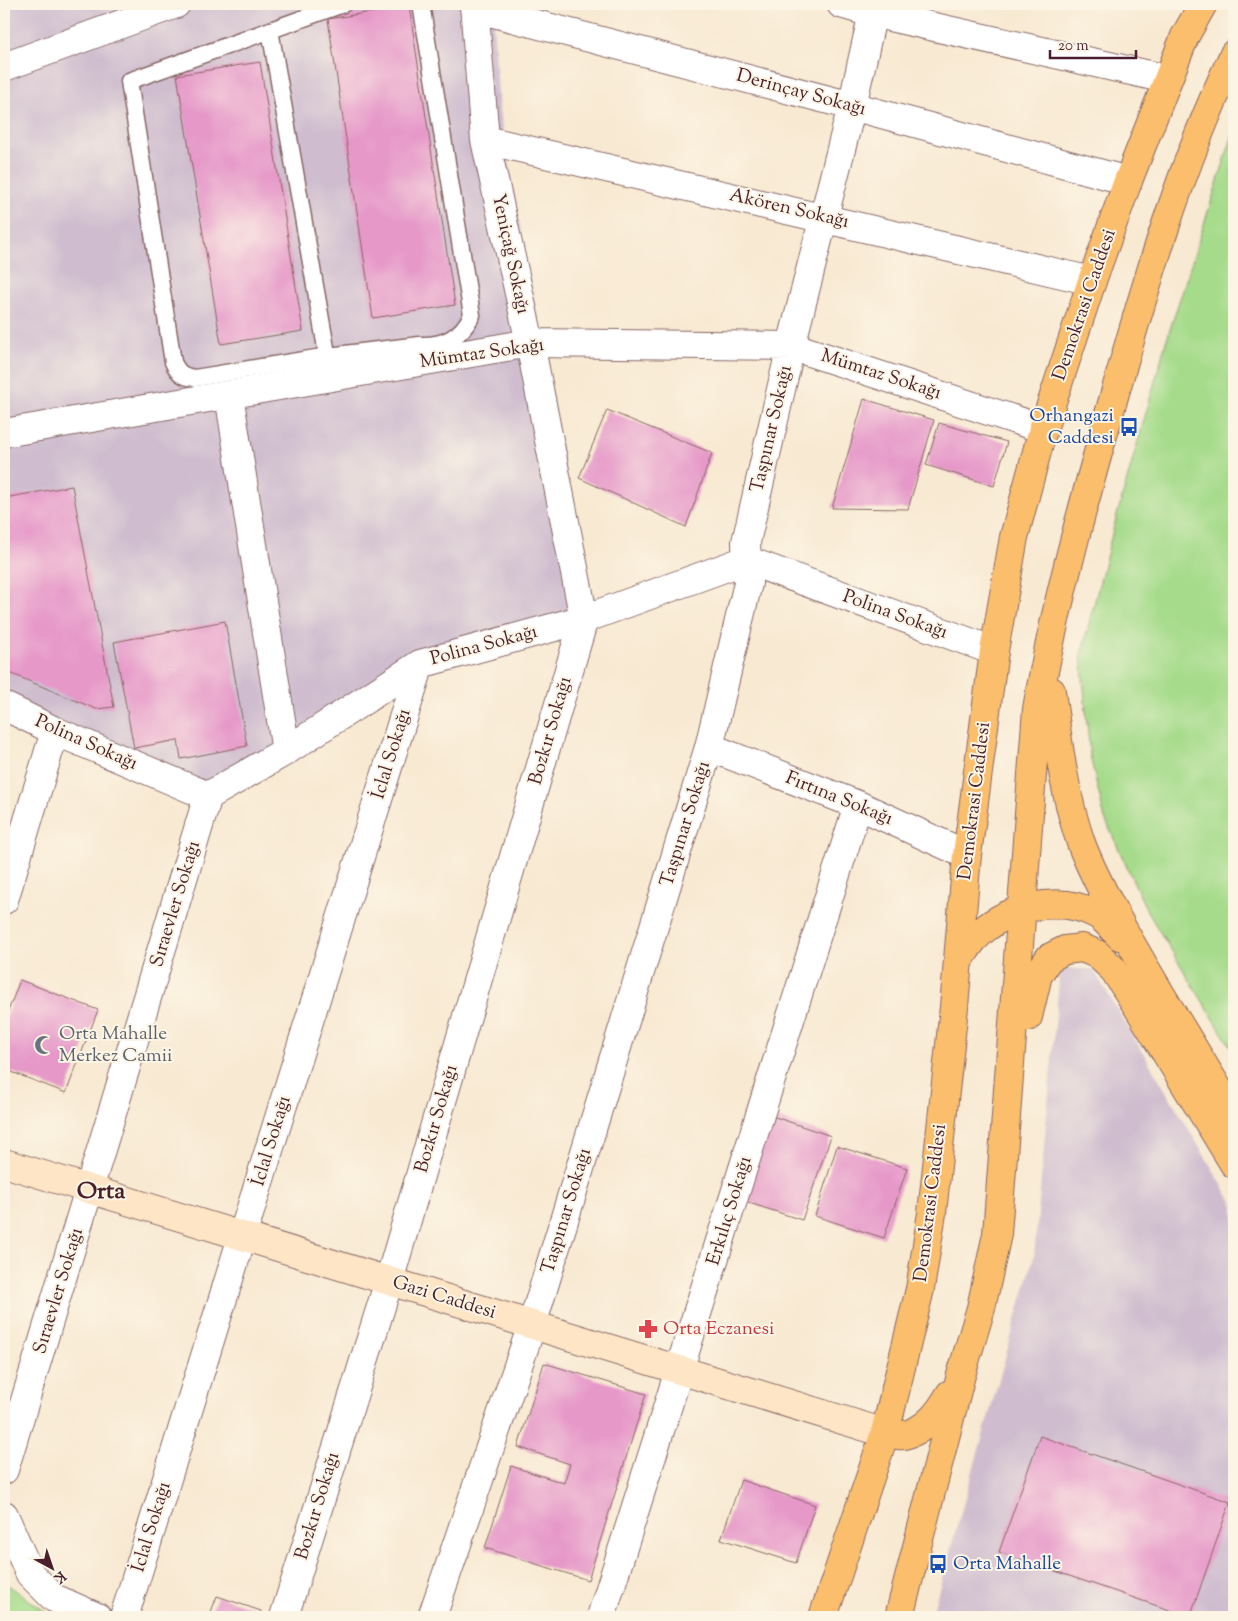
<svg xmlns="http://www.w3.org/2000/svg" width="1238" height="1621" viewBox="0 0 1238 1621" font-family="'Sorts Mill Goudy',serif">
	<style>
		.industrial { fill: #cfbdcf }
		.green { fill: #a6db8b; stroke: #787d5b }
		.building { fill: #e699c9 }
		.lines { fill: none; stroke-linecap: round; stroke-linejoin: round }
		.lane-casing { stroke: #876665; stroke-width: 19 }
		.street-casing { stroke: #876665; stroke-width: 30 }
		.secondary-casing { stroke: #876665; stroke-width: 30 }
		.primary-casing { stroke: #876665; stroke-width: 30 }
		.lane { stroke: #fff; stroke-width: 16 }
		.street { stroke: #fff; stroke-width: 28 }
		.secondary { stroke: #fde5c5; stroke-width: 28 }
		.primary { stroke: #fabe6d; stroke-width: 28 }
		.labels { text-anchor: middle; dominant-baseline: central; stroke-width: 4; stroke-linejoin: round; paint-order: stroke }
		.street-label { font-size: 19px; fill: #4a1f2b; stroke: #fcf5e5 }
		.transit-label { font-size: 19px; fill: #164399; stroke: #fcf5e5; text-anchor: end }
		.worship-label { font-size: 19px; fill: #5b616d; stroke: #fcf5e5; text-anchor: start }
		.health-label { font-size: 19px; fill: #be3a42; stroke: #fcf5e5; text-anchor: start }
		.district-label { font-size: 24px; font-weight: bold; fill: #4a1f2b; stroke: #fcf5e5 }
	</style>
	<rect width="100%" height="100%" fill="#fcf5e5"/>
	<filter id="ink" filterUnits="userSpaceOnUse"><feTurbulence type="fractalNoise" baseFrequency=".02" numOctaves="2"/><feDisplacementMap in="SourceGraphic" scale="10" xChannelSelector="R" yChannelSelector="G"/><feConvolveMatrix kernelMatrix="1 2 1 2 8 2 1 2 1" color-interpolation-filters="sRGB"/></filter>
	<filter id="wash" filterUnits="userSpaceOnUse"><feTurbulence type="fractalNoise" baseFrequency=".0096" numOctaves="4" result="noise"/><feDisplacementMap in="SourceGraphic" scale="20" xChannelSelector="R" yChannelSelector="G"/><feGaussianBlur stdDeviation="1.12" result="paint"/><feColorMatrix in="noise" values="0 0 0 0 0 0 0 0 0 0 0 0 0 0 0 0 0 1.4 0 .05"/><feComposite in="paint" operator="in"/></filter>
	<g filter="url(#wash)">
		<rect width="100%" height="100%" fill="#f8e9d2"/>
		<!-- industrial -->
		<path class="industrial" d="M 4,4 L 492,4 L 499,111 L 594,626 L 422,674 L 215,799 L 4,697 Z
			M 1060,969 L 1093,969 L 1234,1205 L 1234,1617 L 931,1617 L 1034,1257 Z"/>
		<!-- green -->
		<path class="green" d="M 1234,131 L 1234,1052 L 1147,911 L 1105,819 L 1090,756 L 1081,655 L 1116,519 L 1166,342 Z
			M 4,1582 L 53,1617 L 4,1617 Z"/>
		<g id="blocks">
			<!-- building -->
			<path class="building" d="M 409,6 L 455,305 L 373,318 L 328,19 Z
				M 260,62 L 303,331 L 221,344 L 177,75 Z
				M 864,399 L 934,420 L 908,509 L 832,508 Z
				M 607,410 L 712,453 L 686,527 L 579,478 Z
				M 939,423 L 1007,442 L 994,486 L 926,465 Z
				M 72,486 L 114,707 L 96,709 L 5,671 L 4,663 L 4,498 Z
				M 225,621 L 247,746 L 181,759 L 178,740 L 134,748 L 114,642 Z
				M 20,980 L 98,1010 L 66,1093 L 4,1069 L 4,1022 Z
				M 772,1116 L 831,1136 L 802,1220 L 743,1201 Z
				M 837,1146 L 907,1168 L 884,1238 L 815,1216 Z
				M 544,1363 L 646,1394 L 588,1580 L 485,1548 L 511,1466 L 564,1483 L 570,1464 L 518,1447 Z
				M 1040,1436 L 1230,1502 L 1190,1617 L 999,1552 Z
				M 741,1480 L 815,1505 L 796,1563 L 721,1539 Z
				M 217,1596 L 261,1611 L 259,1617 L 209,1617 Z"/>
		</g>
	</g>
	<g filter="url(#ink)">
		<use href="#blocks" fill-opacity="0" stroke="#876665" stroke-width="1"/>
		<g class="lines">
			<!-- lane casing -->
			<g class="lane-casing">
				<path id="lane" d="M 343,4 L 129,81 L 173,362 C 178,373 183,377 195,378 L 328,356 L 420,345 C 444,346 461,337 472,315 L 421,4
					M 270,30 L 329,365"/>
			</g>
			<!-- street casing -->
			<g class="street-casing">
				<path id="street" d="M 841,4 L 872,13 L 1167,79
					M 474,8 L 852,106 L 1128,181
					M 4,67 L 176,4
					M 485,140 L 1092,281
					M 229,395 L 286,751
					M 4,433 L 530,343 L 791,346 L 1043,429
					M 4,706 L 55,731 L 208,796 L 286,751 L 420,664 L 584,619 L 746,560 L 994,651
					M 709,747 L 858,805 L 967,855
					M 4,900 L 55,731
					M 4,1470 L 208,796
					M 4,1515 L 30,1574 L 54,1598 L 97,1617
					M 124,1617 L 420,664
					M 284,1617 L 389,1281 L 584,619 L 530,343 L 485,140 L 474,4
					M 432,1617 L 532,1325 L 709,747 L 748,583 L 746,542 L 791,346 L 852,106 L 875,4
					M 601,1617 L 858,805"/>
			</g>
			<!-- secondary casing -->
			<g class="secondary-casing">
				<path id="secondary" d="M 4,1163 L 885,1433"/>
			</g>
			<!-- primary casing -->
			<g class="primary-casing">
				<path id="primary" d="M 1051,691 C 1058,742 1064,794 1081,843 C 1092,873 1108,901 1123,929 C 1158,992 1197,1053 1234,1115
					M 958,961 C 964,954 968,946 974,939 C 1003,907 1059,893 1098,915 C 1106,920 1113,930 1120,936
					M 1028,1017 L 1038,975 L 1049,958 L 1065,950 L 1082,948 L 1097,954 L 1114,970 L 1137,1006 L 1234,1164
					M 885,1433 C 891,1434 899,1436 905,1435 C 927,1429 939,1413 950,1394
					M 823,1617 L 885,1433 L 920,1289 L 932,1213 L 954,1007 L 967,855 L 994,651 L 1014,537 L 1043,429 L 1092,281 L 1128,181 L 1185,36 L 1203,4
					M 899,1617 L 961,1375 L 981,1308 L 997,1234 L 1037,709 C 1055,606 1084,501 1113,400 C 1146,283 1181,164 1234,54"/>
			</g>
			<!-- lane -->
			<use href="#lane" class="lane"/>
			<!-- street -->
			<use href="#street" class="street"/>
			<!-- secondary -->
			<use href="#secondary" class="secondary"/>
			<!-- primary -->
			<use href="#primary" class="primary"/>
		</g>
	</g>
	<!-- icons -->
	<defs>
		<g id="bus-bare" transform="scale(1.5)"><path d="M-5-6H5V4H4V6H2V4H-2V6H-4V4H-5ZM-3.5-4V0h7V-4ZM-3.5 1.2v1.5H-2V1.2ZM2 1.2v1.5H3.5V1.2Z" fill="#1a4fb4" stroke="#fcf5e5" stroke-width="2.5" paint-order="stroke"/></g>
		<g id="mosque-bare" transform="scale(1.5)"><path d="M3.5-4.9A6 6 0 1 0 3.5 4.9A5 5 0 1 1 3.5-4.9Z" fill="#6b7280" stroke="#fcf5e5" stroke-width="2.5" paint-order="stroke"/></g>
		<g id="pharmacy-bare" transform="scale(1.5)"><path d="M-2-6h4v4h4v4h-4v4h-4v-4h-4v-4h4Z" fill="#e0444e" stroke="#fcf5e5" stroke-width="2.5" paint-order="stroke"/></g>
	</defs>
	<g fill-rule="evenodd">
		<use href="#bus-bare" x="1129" y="427"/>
		<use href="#mosque-bare" x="44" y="1045"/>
		<use href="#pharmacy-bare" x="648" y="1329"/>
		<use href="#bus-bare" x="938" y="1564"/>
	</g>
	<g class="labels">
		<!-- street labels -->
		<g class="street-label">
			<text transform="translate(801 93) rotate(15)">Derinçay Sokağı</text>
			<text transform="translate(789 209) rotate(13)">Akören Sokağı</text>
			<text transform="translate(510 254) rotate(78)">Yeniçağ Sokağı</text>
			<text transform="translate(1085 305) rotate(-71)">Demokrasi Caddesi</text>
			<text transform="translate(482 354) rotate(-8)">Mümtaz Sokağı</text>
			<text transform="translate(881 375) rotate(18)">Mümtaz Sokağı</text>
			<text transform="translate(772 429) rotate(-77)">Taşpınar Sokağı</text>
			<text transform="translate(895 615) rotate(20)">Polina Sokağı</text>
			<text transform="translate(484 646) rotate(-15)">Polina Sokağı</text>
			<text transform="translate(551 731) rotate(-74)">Bozkır Sokağı</text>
			<text transform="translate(86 743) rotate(24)">Polina Sokağı</text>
			<text transform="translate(392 754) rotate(-73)">İclal Sokağı</text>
			<text transform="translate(839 799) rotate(22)">Fırtına Sokağı</text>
			<text transform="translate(975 801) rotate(-83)">Demokrasi Caddesi</text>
			<text transform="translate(686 824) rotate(-73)">Taşpınar Sokağı</text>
			<text transform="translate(176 904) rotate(-73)">Sıraevler Sokağı</text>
			<text transform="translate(437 1119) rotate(-74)">Bozkır Sokağı</text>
			<text transform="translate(272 1141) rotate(-73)">İclal Sokağı</text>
			<text transform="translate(931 1203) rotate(-83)">Demokrasi Caddesi</text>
			<text transform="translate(567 1211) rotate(-73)">Taşpınar Sokağı</text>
			<text transform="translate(730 1211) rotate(-73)">Erkılıç Sokağı</text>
			<text transform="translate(59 1291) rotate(-73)">Sıraevler Sokağı</text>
			<text transform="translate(444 1298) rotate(17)">Gazi Caddesi</text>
			<text transform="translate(318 1506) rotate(-73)">Bozkır Sokağı</text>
			<text transform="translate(152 1527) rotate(-73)">İclal Sokağı</text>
		</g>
		<!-- transit labels -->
		<g class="transit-label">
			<text x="1114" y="416">Orhangazi<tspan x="1114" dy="22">Caddesi</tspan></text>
			<text x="953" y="1564" text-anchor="start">Orta Mahalle</text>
		</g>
		<!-- worship labels -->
		<g class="worship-label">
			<text x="59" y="1034">Orta Mahalle<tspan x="59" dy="22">Merkez Camii</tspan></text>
		</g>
		<!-- health labels -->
		<g class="health-label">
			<text x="663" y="1329">Orta Eczanesi</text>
		</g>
		<!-- district labels -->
		<g class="district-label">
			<text x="101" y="1192">Orta</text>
		</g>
	</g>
	<!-- margin -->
	<rect width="1238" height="1621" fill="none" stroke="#fcf5e5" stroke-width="20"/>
	<!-- north arrow -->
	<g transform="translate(52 1568) rotate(140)" stroke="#fcf5e5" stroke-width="4" paint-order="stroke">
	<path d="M0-4L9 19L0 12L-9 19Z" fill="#4a1f2b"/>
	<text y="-8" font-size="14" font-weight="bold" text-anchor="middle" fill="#4a1f2b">K</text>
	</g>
	<!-- scale -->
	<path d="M1050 50v8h86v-8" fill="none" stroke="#4a1f2b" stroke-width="2.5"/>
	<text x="1058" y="50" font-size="15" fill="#4a1f2b" stroke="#fcf5e5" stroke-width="4" paint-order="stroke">20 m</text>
</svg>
